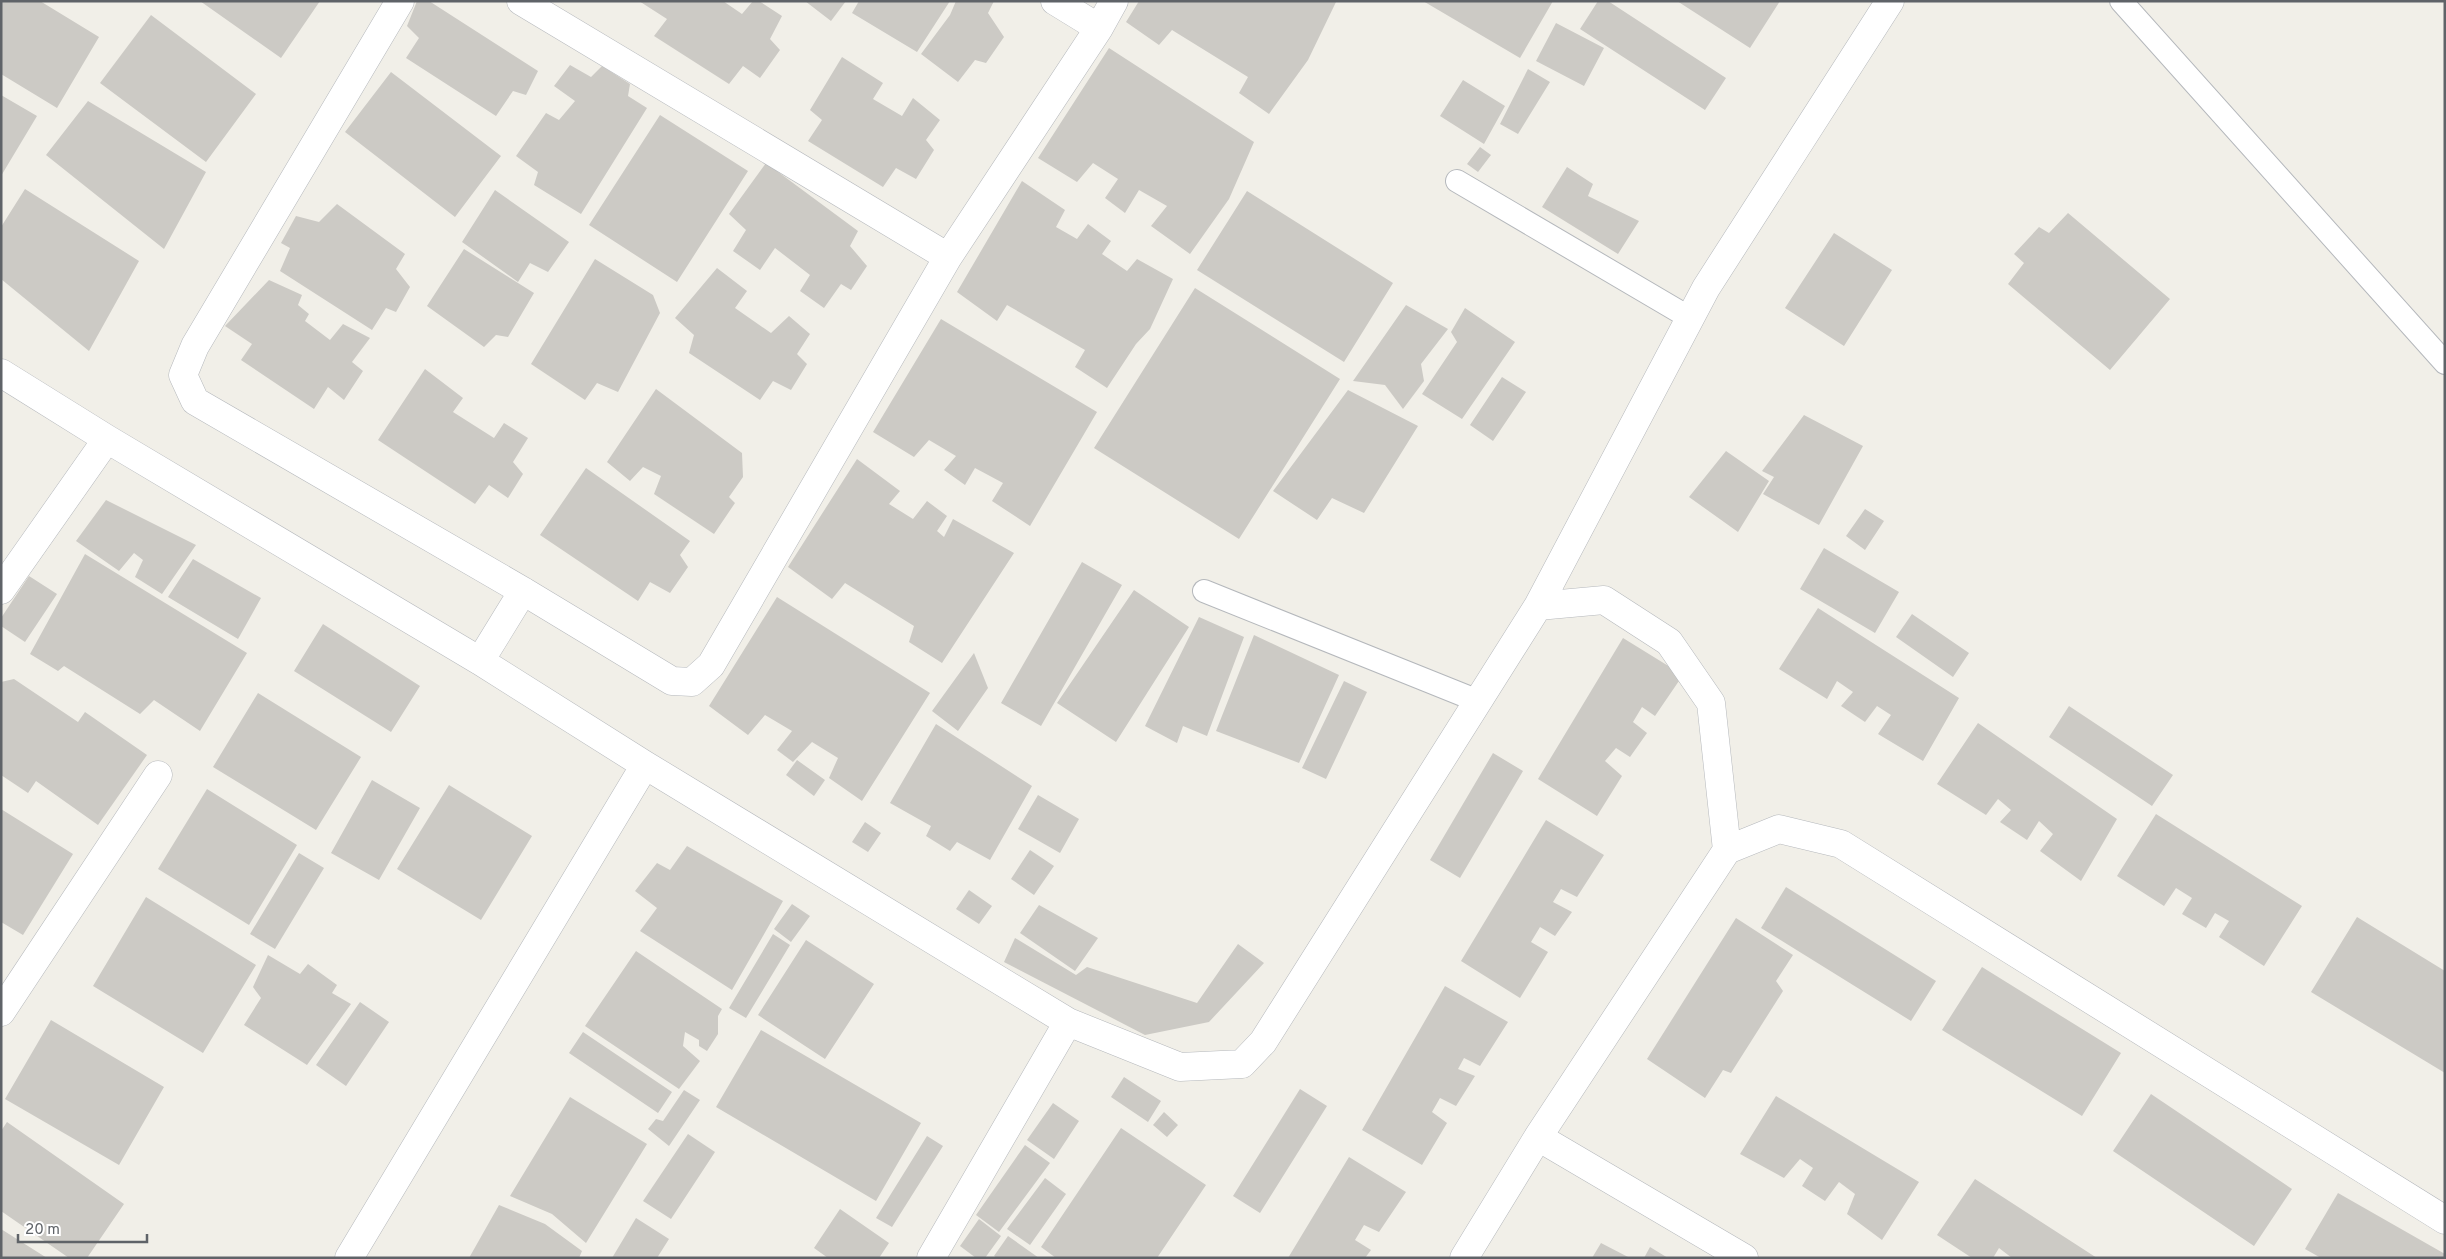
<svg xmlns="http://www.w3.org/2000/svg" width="2446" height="1259" viewBox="0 0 2446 1259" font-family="Overpass,sans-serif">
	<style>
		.building { fill: #cccac5 }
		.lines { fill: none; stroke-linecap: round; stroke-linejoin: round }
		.lane-casing { stroke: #b5b8bc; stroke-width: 24 }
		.street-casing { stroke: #b5b8bc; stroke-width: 29 }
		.lane { stroke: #fff; stroke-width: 22 }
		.street { stroke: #fff; stroke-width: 28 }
	</style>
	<rect width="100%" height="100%" fill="#f1efe8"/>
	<!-- building -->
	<path class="building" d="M 1,1 L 40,1 L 99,37 L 57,108 L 1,74 Z
		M 200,1 L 320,1 L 281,58 Z
		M 417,1 L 429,1 L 538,71 L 526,95 L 513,91 L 496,116 L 406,58 L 419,38 L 407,26 Z
		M 639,1 L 723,1 L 742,14 L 753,1 L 759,1 L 782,16 L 770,39 L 780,50 L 760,78 L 743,66 L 729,84 L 654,36 L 667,19 Z
		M 805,1 L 846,1 L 831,21 Z
		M 859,1 L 950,1 L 917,52 L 852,13 Z
		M 956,1 L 994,1 L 988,13 L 1004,37 L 986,63 L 975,60 L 958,82 L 921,54 L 950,15 Z
		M 1139,1 L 1334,1 L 1336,2 L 1308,60 L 1269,114 L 1239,93 L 1248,77 L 1172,30 L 1159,45 L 1126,22 Z
		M 1423,1 L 1553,1 L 1520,58 Z
		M 1598,1 L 1608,1 L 1726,78 L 1705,110 L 1580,29 Z
		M 1677,1 L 1780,1 L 1750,48 Z
		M 151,15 L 256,94 L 206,162 L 100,83 Z
		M 1556,23 L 1604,48 L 1584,86 L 1536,61 Z
		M 1109,48 L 1254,142 L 1229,199 L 1190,254 L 1151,226 L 1167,206 L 1139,190 L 1125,213 L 1105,198 L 1118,179 L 1093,163 L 1077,182 L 1038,158 Z
		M 842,57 L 883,83 L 873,99 L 902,116 L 913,98 L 940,120 L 926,140 L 934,150 L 916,179 L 896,168 L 883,187 L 808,141 L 822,120 L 810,110 Z
		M 570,65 L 591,77 L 602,66 L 630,84 L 628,96 L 647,108 L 581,214 L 534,185 L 538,172 L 516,156 L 546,113 L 559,120 L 575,101 L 554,86 Z
		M 1528,69 L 1550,82 L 1518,134 L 1500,124 Z
		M 391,72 L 501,156 L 455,217 L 345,132 Z
		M 1463,80 L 1505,106 L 1484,144 L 1440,116 Z
		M 1,95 L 37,116 L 1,176 Z
		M 88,101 L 206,172 L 164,249 L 46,155 Z
		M 660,115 L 748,171 L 677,282 L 589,225 Z
		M 1480,147 L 1491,155 L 1478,172 L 1467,164 Z
		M 766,163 L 858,231 L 850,246 L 867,266 L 851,290 L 841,284 L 824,308 L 800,291 L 810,275 L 775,248 L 760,270 L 733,251 L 746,230 L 729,214 Z
		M 1567,167 L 1593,184 L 1588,196 L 1639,221 L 1618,254 L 1542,207 Z
		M 1022,181 L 1065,210 L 1056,227 L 1077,239 L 1088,224 L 1111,241 L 1102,254 L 1127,271 L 1137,259 L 1173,279 L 1150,329 L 1136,344 L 1107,388 L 1075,367 L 1085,350 L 1007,305 L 997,321 L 957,292 Z
		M 25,189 L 139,261 L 89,351 L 1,279 L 1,227 Z
		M 495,190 L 569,242 L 548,272 L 530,263 L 518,282 L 462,242 Z
		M 1247,191 L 1393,283 L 1344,362 L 1197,270 Z
		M 337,204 L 405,254 L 396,269 L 410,287 L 396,312 L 386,308 L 372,330 L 280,271 L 290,248 L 281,243 L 296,216 L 319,222 Z
		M 2068,213 L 2170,299 L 2110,370 L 2008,284 L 2024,263 L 2014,254 L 2039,227 L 2049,233 Z
		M 1834,233 L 1892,270 L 1844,346 L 1785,308 Z
		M 464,249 L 534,293 L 508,337 L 496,335 L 484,347 L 427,306 Z
		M 595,259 L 653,295 L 660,313 L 618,392 L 597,383 L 585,400 L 531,364 Z
		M 717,268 L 747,291 L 735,308 L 771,333 L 789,316 L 810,334 L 797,354 L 807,364 L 791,390 L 773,381 L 760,400 L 689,353 L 694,335 L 675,318 Z
		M 269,280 L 302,295 L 298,305 L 309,314 L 305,321 L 330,340 L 343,324 L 370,338 L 352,362 L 363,371 L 344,400 L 328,387 L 314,409 L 241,360 L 252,344 L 225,326 Z
		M 1195,288 L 1340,379 L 1239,539 L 1094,448 Z
		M 1406,305 L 1448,329 L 1421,364 L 1424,381 L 1403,409 L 1385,385 L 1353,381 Z
		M 1465,308 L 1515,342 L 1462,419 L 1422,394 L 1457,342 L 1451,332 Z
		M 941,319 L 1097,412 L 1030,526 L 992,501 L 1003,483 L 975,468 L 965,485 L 944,470 L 956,456 L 929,440 L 914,457 L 873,432 Z
		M 425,369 L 463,398 L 453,412 L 494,438 L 504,423 L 528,438 L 513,462 L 523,474 L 508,498 L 489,485 L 475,504 L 378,440 Z
		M 1502,377 L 1526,392 L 1493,441 L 1470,425 Z
		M 656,389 L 742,453 L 743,477 L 729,497 L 735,503 L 714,534 L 654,494 L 661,476 L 643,467 L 630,481 L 607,462 Z
		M 1348,390 L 1418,426 L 1364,513 L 1332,498 L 1317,520 L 1273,491 Z
		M 1804,415 L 1863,446 L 1819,525 L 1763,494 L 1774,477 L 1762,471 Z
		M 1726,451 L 1769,481 L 1738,532 L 1689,497 Z
		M 857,459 L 900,491 L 889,504 L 913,519 L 927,501 L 947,516 L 937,531 L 944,537 L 953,519 L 1014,553 L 942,663 L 909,642 L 914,626 L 845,583 L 832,599 L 788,567 Z
		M 586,468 L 690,541 L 680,555 L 688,567 L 670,593 L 650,582 L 638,601 L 540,535 Z
		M 106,500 L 196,545 L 162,594 L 135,577 L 143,560 L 134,553 L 119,571 L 76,541 Z
		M 1865,509 L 1884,521 L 1865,550 L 1846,536 Z
		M 1824,548 L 1899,592 L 1875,633 L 1800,589 Z
		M 85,554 L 247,653 L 200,731 L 154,700 L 140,714 L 64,666 L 58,671 L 30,654 Z
		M 193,559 L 261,598 L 238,639 L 168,597 Z
		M 1082,562 L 1122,585 L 1041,726 L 1001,703 Z
		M 29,576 L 57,594 L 25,642 L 1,626 L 1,618 Z
		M 1134,590 L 1189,627 L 1116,742 L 1057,703 Z
		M 777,597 L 930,693 L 862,801 L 829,778 L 838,758 L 812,742 L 793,762 L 777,750 L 792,731 L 765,715 L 748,735 L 709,706 Z
		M 1818,608 L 1959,698 L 1923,761 L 1878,734 L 1891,715 L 1877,706 L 1865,722 L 1841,706 L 1853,692 L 1837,681 L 1827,699 L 1779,669 Z
		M 1912,614 L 1969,653 L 1953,677 L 1896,637 Z
		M 1199,617 L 1244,637 L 1207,736 L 1183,726 L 1177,743 L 1145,726 Z
		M 323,624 L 420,686 L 391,732 L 294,671 Z
		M 1254,635 L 1339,675 L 1299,763 L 1216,731 Z
		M 1623,638 L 1683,675 L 1655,716 L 1642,707 L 1633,722 L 1647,733 L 1630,757 L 1616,748 L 1605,761 L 1622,776 L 1597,816 L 1538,779 Z
		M 974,653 L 988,688 L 958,731 L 932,711 Z
		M 14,679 L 78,722 L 85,712 L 147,755 L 98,825 L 36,781 L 28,793 L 1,775 L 1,682 Z
		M 1344,681 L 1367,692 L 1326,779 L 1302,768 Z
		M 258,693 L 361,757 L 316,830 L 213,767 Z
		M 2069,706 L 2173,775 L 2152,806 L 2049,737 Z
		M 1978,723 L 2117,819 L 2081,881 L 2040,851 L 2053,834 L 2039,821 L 2027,840 L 2000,822 L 2011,810 L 1998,799 L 1986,815 L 1937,784 Z
		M 936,724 L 1032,786 L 990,860 L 957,842 L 950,851 L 926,836 L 931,826 L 890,803 Z
		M 1493,753 L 1523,771 L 1460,878 L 1430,860 Z
		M 797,760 L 825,780 L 814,796 L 786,775 Z
		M 372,780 L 420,808 L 379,880 L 331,853 Z
		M 449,785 L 532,836 L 481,920 L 397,869 Z
		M 207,789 L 297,845 L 249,925 L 158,869 Z
		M 1038,795 L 1079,819 L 1060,853 L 1018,829 Z
		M 1,809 L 73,854 L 23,935 L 1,922 Z
		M 2156,814 L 2302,906 L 2264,966 L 2219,937 L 2229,921 L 2215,913 L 2206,928 L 2182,914 L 2192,898 L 2176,888 L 2164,906 L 2117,876 Z
		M 1546,820 L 1604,855 L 1577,897 L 1561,889 L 1553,902 L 1572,912 L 1555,936 L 1540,927 L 1531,942 L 1548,952 L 1520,998 L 1461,961 Z
		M 865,822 L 881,833 L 868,852 L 852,842 Z
		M 687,846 L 783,901 L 732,990 L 640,931 L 657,908 L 635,891 L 657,863 L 670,870 Z
		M 1030,850 L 1054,866 L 1034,895 L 1011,879 Z
		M 299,853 L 324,868 L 275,949 L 250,934 Z
		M 1786,887 L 1936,981 L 1911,1021 L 1761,928 Z
		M 969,890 L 992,906 L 979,924 L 956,909 Z
		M 146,897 L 256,965 L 203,1053 L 93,986 Z
		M 792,904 L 810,916 L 791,942 L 774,929 Z
		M 1039,905 L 1098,938 L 1075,971 L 1020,933 Z
		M 2357,917 L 2445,971 L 2445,1073 L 2311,992 Z
		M 1736,918 L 1793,955 L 1776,981 L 1783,991 L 1731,1073 L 1723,1070 L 1705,1098 L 1647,1059 Z
		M 773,934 L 790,945 L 746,1018 L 729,1008 Z
		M 1015,938 L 1076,975 L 1087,967 L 1197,1003 L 1238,944 L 1264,963 L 1209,1022 L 1145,1035 L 1004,962 Z
		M 806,940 L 874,984 L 825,1059 L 758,1015 Z
		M 636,951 L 722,1009 L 718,1016 L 718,1034 L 707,1051 L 699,1046 L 699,1040 L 685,1032 L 683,1046 L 700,1061 L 679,1089 L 585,1026 Z
		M 268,955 L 300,974 L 308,964 L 337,985 L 332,993 L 351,1004 L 307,1065 L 244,1025 L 261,998 L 253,987 Z
		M 1982,967 L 2121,1053 L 2082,1116 L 1942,1030 Z
		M 1445,986 L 1508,1022 L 1480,1066 L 1464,1058 L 1458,1069 L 1475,1076 L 1456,1106 L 1440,1098 L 1432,1112 L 1447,1123 L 1422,1165 L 1362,1130 Z
		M 360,1002 L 389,1022 L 346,1086 L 316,1065 Z
		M 51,1020 L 164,1087 L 119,1165 L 5,1099 Z
		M 761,1030 L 921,1123 L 876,1201 L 716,1107 Z
		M 583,1032 L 672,1092 L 658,1113 L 569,1053 Z
		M 1124,1077 L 1161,1101 L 1148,1122 L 1111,1097 Z
		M 1300,1089 L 1327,1106 L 1260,1213 L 1233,1196 Z
		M 684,1090 L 700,1100 L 669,1146 L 648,1129 L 656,1119 L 663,1121 Z
		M 2151,1094 L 2292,1189 L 2254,1246 L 2113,1151 Z
		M 1776,1096 L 1919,1182 L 1882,1240 L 1847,1214 L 1855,1194 L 1839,1182 L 1825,1201 L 1802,1186 L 1813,1168 L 1800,1159 L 1784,1178 L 1740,1154 Z
		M 570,1097 L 647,1144 L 586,1243 L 552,1214 L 510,1196 Z
		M 1053,1103 L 1079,1121 L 1054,1159 L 1027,1140 Z
		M 1164,1112 L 1178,1125 L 1167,1137 L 1153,1125 Z
		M 7,1122 L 124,1204 L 87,1258 L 69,1258 L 1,1211 L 1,1131 Z
		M 1121,1128 L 1206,1185 L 1157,1258 L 1056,1258 L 1041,1247 Z
		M 688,1134 L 715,1152 L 671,1219 L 643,1201 Z
		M 927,1136 L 943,1146 L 892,1227 L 876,1218 Z
		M 1025,1145 L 1050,1163 L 999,1232 L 976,1215 Z
		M 1349,1157 L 1406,1192 L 1379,1232 L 1364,1225 L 1355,1240 L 1371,1250 L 1365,1258 L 1288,1258 Z
		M 1045,1178 L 1066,1194 L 1030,1245 L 1007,1229 Z
		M 1975,1179 L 2097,1258 L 2012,1258 L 1999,1248 L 1993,1258 L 1972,1258 L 1937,1235 Z
		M 2338,1193 L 2445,1254 L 2445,1258 L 2321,1258 L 2305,1249 Z
		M 499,1205 L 545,1224 L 582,1251 L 579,1258 L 469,1258 Z
		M 840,1209 L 889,1243 L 879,1258 L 828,1258 L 814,1248 Z
		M 636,1218 L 669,1239 L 657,1258 L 612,1258 Z
		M 979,1219 L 1001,1236 L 985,1258 L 976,1258 L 960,1246 Z
		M 1,1229 L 47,1258 L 1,1258 Z
		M 1008,1236 L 1039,1258 L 997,1258 L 994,1256 Z
		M 1601,1243 L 1630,1258 L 1592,1258 Z
		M 1650,1247 L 1668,1258 L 1644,1258 Z"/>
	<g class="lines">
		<!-- lane casing -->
		<g class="lane-casing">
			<path id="lane" d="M 2121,1 L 2445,363
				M 1457,181 L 1690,318
				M 1204,591 L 1478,701"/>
		</g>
		<!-- street casing -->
		<g class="street-casing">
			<path id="street" d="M 400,1 L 195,346 L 183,375 L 195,401 L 523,591 L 672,681 L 692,682 L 711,665 L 948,257 L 1099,28 L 1114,1
				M 521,1 L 948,257
				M 1055,1 L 1099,28
				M 1,373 L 107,439 L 480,661 L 645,765 L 1068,1022 L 1180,1067 L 1242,1064 L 1263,1042 L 1538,606 L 1604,600 L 1669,642 L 1711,703 L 1727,850
				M 1,590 L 107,439
				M 1538,606 L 1706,288 L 1890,1
				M 480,661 L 523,591
				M 1,1012 L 158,775
				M 1538,1137 L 1744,1258
				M 349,1258 L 645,765
				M 931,1258 L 1068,1022
				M 1464,1258 L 1538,1137 L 1727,850 L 1779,829 L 1841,844 L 2445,1220"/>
		</g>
		<!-- lane -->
		<use href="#lane" class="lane"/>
		<!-- street -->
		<use href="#street" class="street"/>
	</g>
	<!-- border -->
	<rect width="2446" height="1259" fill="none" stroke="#5f6368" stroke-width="5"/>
	<!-- scale -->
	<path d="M18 1234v8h129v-8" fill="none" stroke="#5f6368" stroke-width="2.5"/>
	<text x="25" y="1234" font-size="15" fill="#5f6368" stroke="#ffffff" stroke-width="4" paint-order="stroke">20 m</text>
</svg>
